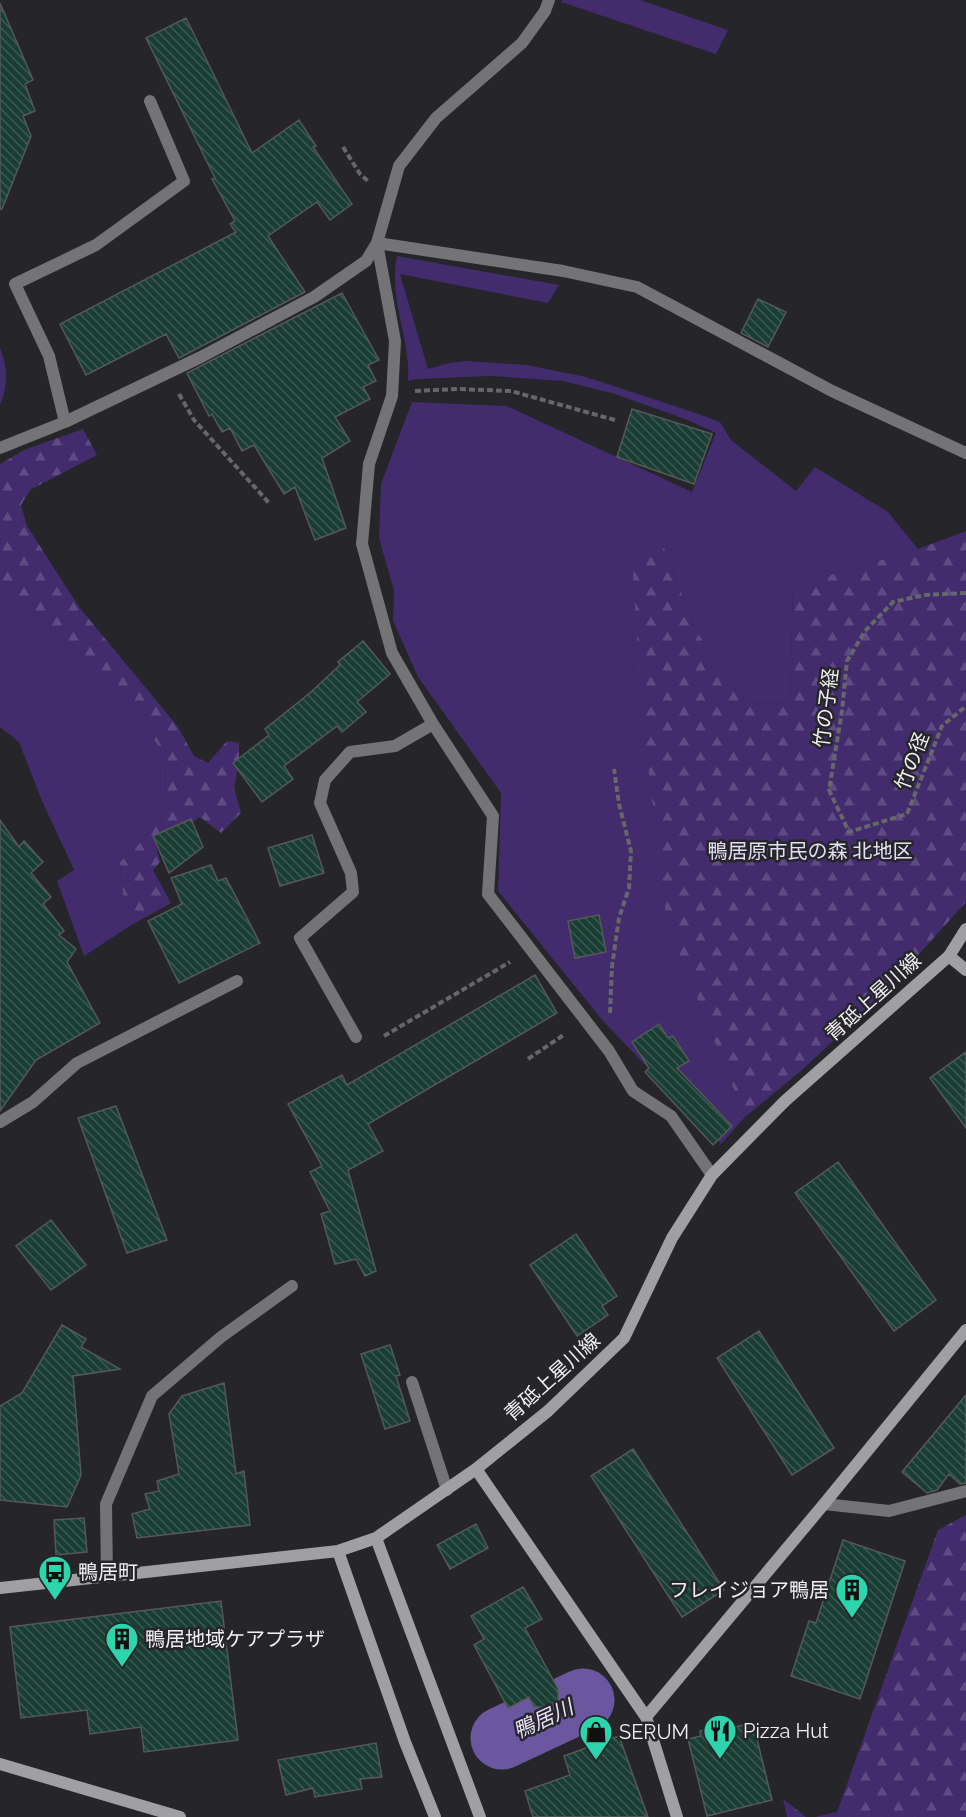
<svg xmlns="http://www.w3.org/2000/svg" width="966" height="1817" viewBox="0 0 966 1817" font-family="Raleway,'Noto Sans JP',sans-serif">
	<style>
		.green { fill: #422c6e }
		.forest { fill: url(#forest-firs) }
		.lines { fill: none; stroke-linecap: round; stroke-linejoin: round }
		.river { stroke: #6b56a0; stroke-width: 63 }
		.building { fill: url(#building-back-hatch); stroke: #545957; stroke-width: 1.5 }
		.path { stroke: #676669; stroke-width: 4; stroke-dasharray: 6 3; stroke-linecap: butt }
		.lane { stroke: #747375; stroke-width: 12 }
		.street { stroke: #747375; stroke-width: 12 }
		.secondary { stroke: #a09fa2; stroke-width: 12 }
		.labels { text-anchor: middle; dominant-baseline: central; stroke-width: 5; stroke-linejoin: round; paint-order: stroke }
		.street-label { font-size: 20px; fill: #f0eff2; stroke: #262529 }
		.park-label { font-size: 20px; fill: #e2def3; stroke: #262529 }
		.poi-label { font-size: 20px; fill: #f0eff2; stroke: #262529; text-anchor: start }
		.water-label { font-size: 21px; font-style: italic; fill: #e5e0f6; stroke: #262529 }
	</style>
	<defs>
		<pattern id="forest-firs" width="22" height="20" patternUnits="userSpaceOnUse" patternTransform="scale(1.5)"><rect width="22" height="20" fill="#422c6e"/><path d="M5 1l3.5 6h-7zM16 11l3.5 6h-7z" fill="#5e4b83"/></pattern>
		<pattern id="building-back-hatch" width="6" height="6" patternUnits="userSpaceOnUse" patternTransform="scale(1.5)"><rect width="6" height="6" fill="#1a3e33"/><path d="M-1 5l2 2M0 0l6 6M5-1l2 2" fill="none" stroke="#3c5a51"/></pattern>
	</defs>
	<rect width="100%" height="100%" fill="#262529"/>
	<!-- green -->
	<path class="green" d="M 562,0 L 640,0 L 728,30 L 716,54 L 561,2 Z
		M 397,256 L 559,285 L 548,303 L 400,274 L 428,369 L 449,363 L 466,361 L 526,365 L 586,377 L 696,413 L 720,422 L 731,440 L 796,491 L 815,467 L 888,512 L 918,549 L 793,586 L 790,702 L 746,703 L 721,673 L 693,624 L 662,542 L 667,924 L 745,1117 L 721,1144 L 603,1021 L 498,891 L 501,793 L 418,677 L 393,621 L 394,591 L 379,538 L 381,484 L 412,402 L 507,406 L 692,492 L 716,433 L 685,419 L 615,394 L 563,381 L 490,376 L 418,379 L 408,381 C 411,339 388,299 397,256 Z
		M 0,348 C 8,366 8,387 0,405 Z
		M 0,577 L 150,732 L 166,760 L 165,795 L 173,804 L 136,847 L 120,862 L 125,914 L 133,924 L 84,956 L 57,881 L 74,870 L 42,801 L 19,742 L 0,727 Z"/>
	<!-- forest -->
	<path class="forest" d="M 83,429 L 97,455 L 30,490 L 21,505 L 27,526 L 79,607 L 178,727 L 194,756 L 208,763 L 227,741 L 239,743 L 239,762 L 234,788 L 241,813 L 221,833 L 200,817 L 156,846 L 160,862 L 153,870 L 171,903 L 133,924 L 125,915 L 120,862 L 136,847 L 173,804 L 165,795 L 166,760 L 150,732 L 0,577 L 0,464 L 24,450 Z
		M 966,531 L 966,902 L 883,994 L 802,1070 L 745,1117 L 667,924 L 641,708 L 633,571 L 647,537 L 662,542 L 693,624 L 721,673 L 746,703 L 790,702 L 793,586 L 918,549 Z
		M 966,1515 L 966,1817 L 815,1817 L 837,1812 L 938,1530 Z
		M 783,1799 L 806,1817 L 787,1817 Z"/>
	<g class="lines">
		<!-- river -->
		<path class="river" d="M 502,1738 L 583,1700"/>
	</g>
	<!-- building -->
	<path class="building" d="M 0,3 L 33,80 L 25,84 L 35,111 L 23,116 L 31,136 L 2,209 L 0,209 Z
		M 186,18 L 252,153 L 299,120 L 316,146 L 313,147 L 352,204 L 330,220 L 317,202 L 268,236 L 305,292 L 179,358 L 166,334 L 86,375 L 60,324 L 236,232 L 230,224 L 235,221 L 212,179 L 215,178 L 146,38 Z
		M 342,293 L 379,360 L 368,365 L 376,381 L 363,387 L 370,399 L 335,417 L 350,441 L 322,458 L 346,528 L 315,540 L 295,487 L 284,494 L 254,445 L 242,451 L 230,428 L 222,432 L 212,414 L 209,416 L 187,373 Z
		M 758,299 L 786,312 L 768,347 L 741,333 Z
		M 632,409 L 712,434 L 694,484 L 617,457 Z
		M 363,641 L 390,674 L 357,702 L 366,712 L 342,732 L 337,726 L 284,766 L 293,779 L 262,802 L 233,763 L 269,735 L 265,729 L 311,692 L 340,665 L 338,662 Z
		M 191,819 L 203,847 L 169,873 L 153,836 Z
		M 0,820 L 19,847 L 24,841 L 43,862 L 31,873 L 51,897 L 43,904 L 64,931 L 59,935 L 76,949 L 67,962 L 100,1023 L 36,1060 L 0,1111 Z
		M 312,835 L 324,873 L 280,886 L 268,848 Z
		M 211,865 L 218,881 L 226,878 L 260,943 L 179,983 L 148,921 L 182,904 L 171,878 Z
		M 599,915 L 606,952 L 575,958 L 568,921 Z
		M 535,975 L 557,1013 L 368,1124 L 383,1151 L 348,1170 L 376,1271 L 365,1276 L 356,1259 L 335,1264 L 321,1214 L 330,1211 L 310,1172 L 322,1166 L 288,1104 L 342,1075 L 347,1085 Z
		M 659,1024 L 668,1038 L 673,1036 L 689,1061 L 677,1068 L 732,1126 L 713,1145 L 645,1072 L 649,1068 L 632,1042 Z
		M 966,1052 L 966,1128 L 930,1078 Z
		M 116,1106 L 167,1240 L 127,1253 L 78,1118 Z
		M 838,1162 L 936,1300 L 894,1331 L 795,1193 Z
		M 51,1220 L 86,1265 L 51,1290 L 16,1246 Z
		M 576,1234 L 617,1296 L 602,1306 L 608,1315 L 577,1336 L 530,1265 Z
		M 62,1325 L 86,1339 L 81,1347 L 120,1369 L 73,1376 L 81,1475 L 67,1507 L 0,1500 L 0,1406 L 22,1393 Z
		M 759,1331 L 834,1448 L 792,1475 L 717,1358 Z
		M 390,1345 L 400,1375 L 396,1376 L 410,1421 L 385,1429 L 361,1354 Z
		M 224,1383 L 236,1474 L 244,1471 L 250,1525 L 137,1538 L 132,1514 L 150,1509 L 145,1494 L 159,1491 L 157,1481 L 179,1474 L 169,1414 L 182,1396 Z
		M 966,1395 L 966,1483 L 960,1484 L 949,1474 L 937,1490 L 927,1493 L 902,1472 Z
		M 633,1449 L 724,1590 L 682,1617 L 591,1476 Z
		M 84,1518 L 87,1552 L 56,1555 L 54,1520 Z
		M 476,1524 L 488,1548 L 450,1569 L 437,1545 Z
		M 843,1540 L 905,1561 L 860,1699 L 791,1676 L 809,1621 L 816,1623 Z
		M 523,1587 L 542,1619 L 525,1628 L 558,1689 L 558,1700 L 545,1707 L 534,1707 L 529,1697 L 508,1708 L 474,1645 L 484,1639 L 471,1616 Z
		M 221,1601 L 238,1740 L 144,1752 L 141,1727 L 90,1734 L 87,1710 L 21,1718 L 10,1627 Z
		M 753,1723 L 772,1800 L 707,1816 L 688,1739 L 701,1736 L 700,1731 L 729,1724 L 730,1728 Z
		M 619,1736 L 648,1817 L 533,1817 L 525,1791 L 570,1775 L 564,1756 Z
		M 376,1743 L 382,1777 L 360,1779 L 362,1789 L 315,1797 L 313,1788 L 286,1795 L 278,1760 Z"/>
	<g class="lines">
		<!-- path -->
		<path class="path" d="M 343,147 L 360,174 L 369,182
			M 415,391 L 457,389 L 511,391 L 615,420
			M 179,394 L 194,420 L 270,504
			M 966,593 L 925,595 L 893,602 L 865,631 L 847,661 L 842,711 L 829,790 L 849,832 L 907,814 L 942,726 L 966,706
			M 610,1013 L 612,966 L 619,918 L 629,888 L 631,851 L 619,804 L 614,769
			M 384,1036 L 510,962
			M 528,1059 L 565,1034"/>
		<!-- lane -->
		<path class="lane" d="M 377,243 L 563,271 L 637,287 L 832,391 L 966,453
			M 65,422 L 49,356 L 15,284 L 96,245 L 184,181 L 150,101
			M 412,1382 L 447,1490
			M 107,1577 L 106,1504 L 152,1396 L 221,1337 L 292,1286"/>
		<!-- street -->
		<path class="street" d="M 549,0 L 545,11 L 522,43 L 436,118 L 399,166 L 377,243 L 395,341 L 392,396 L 369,464 L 362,544 L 392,653 L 433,724 L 493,816 L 488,894 L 609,1051 L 633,1091 L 671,1116 L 712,1175
			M 0,448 L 65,422 L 201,357 L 314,297 L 366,261 L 377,243
			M 356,1037 L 300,938 L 353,892 L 351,873 L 320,803 L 325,780 L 350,752 L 395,746 L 433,724
			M 0,1122 L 33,1102 L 77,1063 L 237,981
			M 824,1504 L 889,1511 L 966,1491"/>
		<!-- secondary -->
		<path class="secondary" d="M 949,956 L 966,970
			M 476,1469 L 646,1717 L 677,1817
			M 376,1538 L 480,1817
			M 338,1551 L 405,1742 L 435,1817
			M 0,1588 L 338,1551 L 376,1538 L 476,1469 L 548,1411 L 624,1338 L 672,1238 L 712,1175 L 785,1101 L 949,956 L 966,929
			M 646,1717 L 824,1504 L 966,1330
			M 0,1764 L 180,1817"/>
	</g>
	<!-- icons -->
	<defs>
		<g id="bus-pin" transform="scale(1.725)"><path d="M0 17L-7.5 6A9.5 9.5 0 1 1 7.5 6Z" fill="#2cd5ab" stroke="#262529"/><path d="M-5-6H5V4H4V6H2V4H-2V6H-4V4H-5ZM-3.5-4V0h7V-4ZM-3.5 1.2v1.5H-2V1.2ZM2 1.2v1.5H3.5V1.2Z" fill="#111"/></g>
		<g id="building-pin" transform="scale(1.725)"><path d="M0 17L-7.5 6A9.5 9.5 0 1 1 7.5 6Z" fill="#2cd5ab" stroke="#262529"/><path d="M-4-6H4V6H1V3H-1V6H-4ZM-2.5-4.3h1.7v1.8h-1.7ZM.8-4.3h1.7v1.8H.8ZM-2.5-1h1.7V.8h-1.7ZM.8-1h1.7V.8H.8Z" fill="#111"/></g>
		<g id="restaurant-pin" transform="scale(1.725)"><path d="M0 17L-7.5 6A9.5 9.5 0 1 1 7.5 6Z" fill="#2cd5ab" stroke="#262529"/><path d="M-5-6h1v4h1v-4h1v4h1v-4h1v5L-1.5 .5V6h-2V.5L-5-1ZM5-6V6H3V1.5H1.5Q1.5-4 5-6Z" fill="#111"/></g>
		<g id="shop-pin" transform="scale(1.725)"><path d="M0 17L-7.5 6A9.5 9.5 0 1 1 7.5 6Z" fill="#2cd5ab" stroke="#262529"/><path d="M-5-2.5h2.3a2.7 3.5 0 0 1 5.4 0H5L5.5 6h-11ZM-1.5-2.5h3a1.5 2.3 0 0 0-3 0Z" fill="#111"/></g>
	</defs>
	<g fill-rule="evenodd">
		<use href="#bus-pin" x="55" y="1572"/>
		<use href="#building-pin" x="852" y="1590"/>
		<use href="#building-pin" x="122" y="1639"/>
		<use href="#restaurant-pin" x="720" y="1731"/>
		<use href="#shop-pin" x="596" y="1732"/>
	</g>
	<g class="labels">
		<!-- street labels -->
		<g class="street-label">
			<text transform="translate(826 708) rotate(-83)">竹の子経</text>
			<text transform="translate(912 761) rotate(-69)">竹の径</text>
			<text transform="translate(873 997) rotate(-42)">青砥上星川線</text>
			<text transform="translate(552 1377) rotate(-42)">青砥上星川線</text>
		</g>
		<!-- park labels -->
		<g class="park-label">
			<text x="810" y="851">鴨居原市民の森 北地区</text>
		</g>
		<!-- poi labels -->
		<g class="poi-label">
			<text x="78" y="1572">鴨居町</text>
			<text x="829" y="1590" text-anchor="end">フレイジョア鴨居</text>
			<text x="145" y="1639">鴨居地域ケアプラザ</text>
			<text x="743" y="1731">Pizza Hut</text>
			<text x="619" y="1732">SERUM</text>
		</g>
		<!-- water labels -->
		<g class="water-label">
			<text transform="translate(543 1719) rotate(-25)">鴨居川</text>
		</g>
	</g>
</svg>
